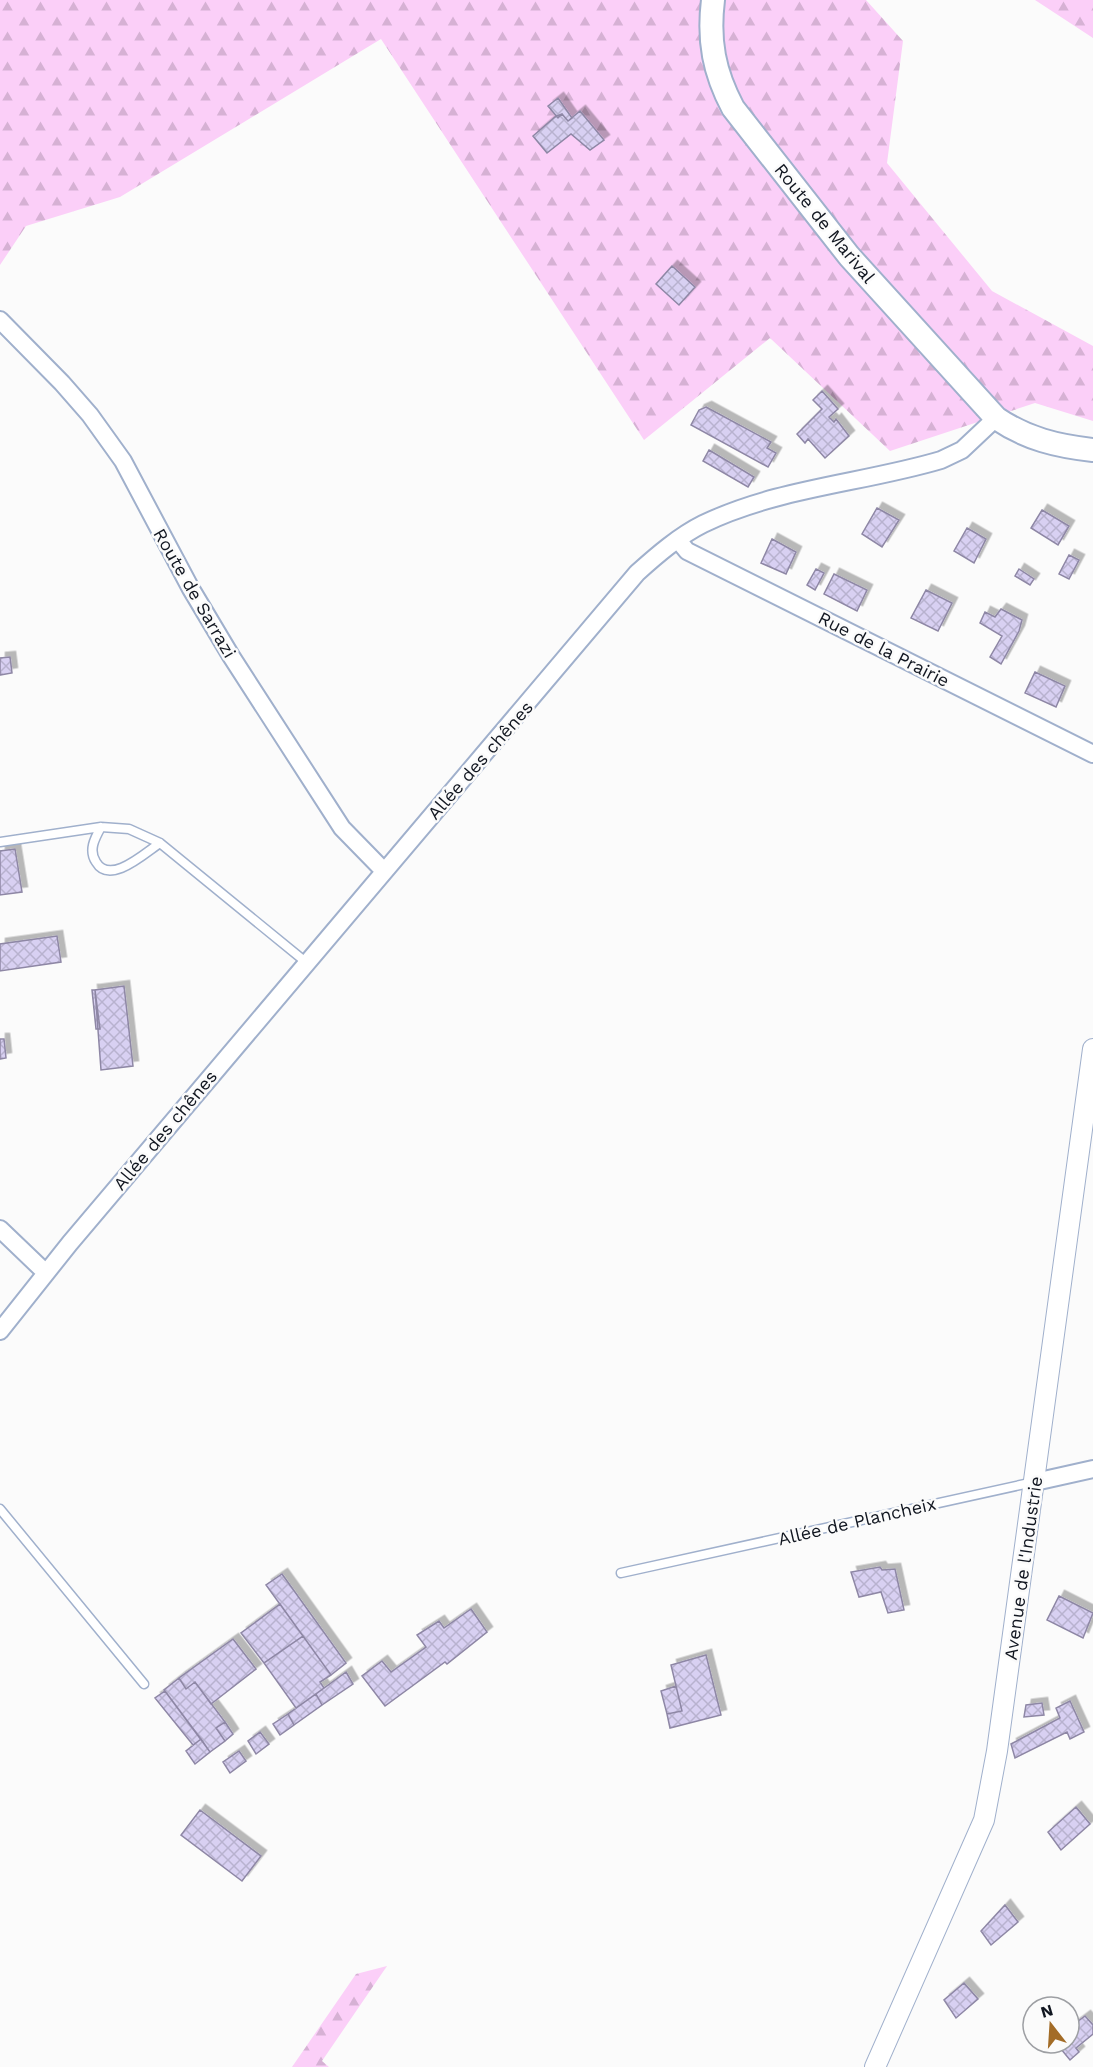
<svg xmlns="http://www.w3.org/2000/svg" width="1093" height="2067" viewBox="0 0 1093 2067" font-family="'Work Sans',sans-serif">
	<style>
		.forest { fill: url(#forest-firs) }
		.building { fill: url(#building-cross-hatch); stroke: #8e87a5; stroke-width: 1.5; filter: url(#shadow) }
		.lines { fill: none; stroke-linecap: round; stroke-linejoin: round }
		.service-casing { stroke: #a0b0cc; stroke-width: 11 }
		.minor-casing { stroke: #a0b0cc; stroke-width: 20 }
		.tertiary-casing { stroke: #a0b0cc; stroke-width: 22 }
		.secondary-casing { stroke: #a0b0cc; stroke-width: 26 }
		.service { stroke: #fff; stroke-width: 8 }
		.minor { stroke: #fff; stroke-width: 16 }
		.tertiary { stroke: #fff; stroke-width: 20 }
		.secondary { stroke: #fff; stroke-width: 22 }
		.labels { text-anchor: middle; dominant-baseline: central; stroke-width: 5; stroke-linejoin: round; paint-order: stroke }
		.street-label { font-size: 18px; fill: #111620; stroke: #fbfbfb }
	</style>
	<defs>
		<pattern id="forest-firs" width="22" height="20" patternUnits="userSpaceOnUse" patternTransform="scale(1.5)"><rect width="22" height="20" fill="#fbcff8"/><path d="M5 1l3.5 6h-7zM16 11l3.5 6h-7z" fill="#d6b1d4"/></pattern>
		<pattern id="building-cross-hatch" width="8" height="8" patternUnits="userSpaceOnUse" patternTransform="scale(1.5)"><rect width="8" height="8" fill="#d8d0f2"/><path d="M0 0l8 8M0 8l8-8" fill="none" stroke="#b8b2cf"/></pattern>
		<filter id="shadow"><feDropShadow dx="5.5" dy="-5.5" stdDeviation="0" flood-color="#0004"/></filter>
	</defs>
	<rect width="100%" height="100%" fill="#fbfbfb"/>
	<!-- forest -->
	<path class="forest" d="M 0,0 L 866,0 L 903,41 L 887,163 L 992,291 L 1093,346 L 1093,421 L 1035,403 L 890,451 L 770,338 L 644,440 L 381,39 L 120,197 L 26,226 L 0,265 Z
		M 1035,0 L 1093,0 L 1093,38 Z
		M 387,1966 L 322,2061 L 329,2067 L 292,2067 L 356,1974 Z"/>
	<!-- building -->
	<path class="building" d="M 558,98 L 572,118 L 568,121 L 562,114 L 558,118 L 548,106 Z
		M 580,111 L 604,140 L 590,150 L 571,134 L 547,153 L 533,136 L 555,117 L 562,114 L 568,121 Z
		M 672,266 L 695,287 L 679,305 L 656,284 Z
		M 822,391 L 838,409 L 829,417 L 834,422 L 836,419 L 849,436 L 825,458 L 808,439 L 805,443 L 797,434 L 822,409 L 813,400 Z
		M 706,407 L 771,442 L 767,448 L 776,453 L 768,467 L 691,425 L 699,410 Z
		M 709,450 L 754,477 L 748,487 L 703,461 Z
		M 877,508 L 899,520 L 882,547 L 862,534 Z
		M 1042,510 L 1069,526 L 1058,545 L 1031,528 Z
		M 967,528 L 986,539 L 974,563 L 954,551 Z
		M 772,539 L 796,552 L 786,574 L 761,563 Z
		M 1069,555 L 1079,560 L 1069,579 L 1059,574 Z
		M 816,569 L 824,573 L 815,590 L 807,585 Z
		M 1019,569 L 1034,579 L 1030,585 L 1015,576 Z
		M 834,574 L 867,590 L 857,611 L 824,594 Z
		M 926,590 L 952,603 L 938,631 L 911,618 Z
		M 1001,609 L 1022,620 L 1019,631 L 1001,664 L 990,657 L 1002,636 L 980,623 L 985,612 L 995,617 Z
		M 10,657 L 12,673 L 0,675 L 0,658 Z
		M 1035,672 L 1065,686 L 1056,707 L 1025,693 Z
		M 15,849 L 22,892 L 0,895 L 0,851 Z
		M 57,936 L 61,962 L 0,971 L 0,944 Z
		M 124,986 L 133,1066 L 101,1070 L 95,990 Z
		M 92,990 L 95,990 L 100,1029 L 96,1029 Z
		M 0,1039 L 4,1039 L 6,1058 L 0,1059 Z
		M 880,1567 L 882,1570 L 895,1569 L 904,1610 L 888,1613 L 881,1592 L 859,1597 L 851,1572 Z
		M 282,1574 L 346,1663 L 331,1675 L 266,1585 Z
		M 1059,1596 L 1093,1613 L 1083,1638 L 1047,1620 Z
		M 280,1604 L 303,1636 L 264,1663 L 241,1633 Z
		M 471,1609 L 487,1632 L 447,1664 L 445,1662 L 385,1706 L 362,1676 L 382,1661 L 391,1672 L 426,1647 L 417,1635 L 439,1621 L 444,1628 Z
		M 303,1636 L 331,1675 L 320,1682 L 324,1688 L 296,1708 L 264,1663 Z
		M 233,1639 L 256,1669 L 211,1704 L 195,1682 L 186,1689 L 179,1678 Z
		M 706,1655 L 721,1715 L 670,1728 L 667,1714 L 682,1711 L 671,1665 Z
		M 346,1672 L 353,1684 L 322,1705 L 316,1694 Z
		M 179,1678 L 186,1689 L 195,1682 L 225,1722 L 216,1728 L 225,1741 L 210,1752 L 164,1690 Z
		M 676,1686 L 682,1711 L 667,1714 L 661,1691 Z
		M 165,1691 L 201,1739 L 193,1745 L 155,1698 Z
		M 316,1694 L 322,1705 L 294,1725 L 288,1714 Z
		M 1070,1701 L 1084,1732 L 1070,1739 L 1067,1732 L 1015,1758 L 1011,1744 L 1060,1718 L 1056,1708 Z
		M 1042,1703 L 1044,1715 L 1024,1717 L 1026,1705 Z
		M 288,1714 L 294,1725 L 280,1735 L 273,1724 Z
		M 225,1722 L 233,1734 L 225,1741 L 216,1728 Z
		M 260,1732 L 269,1744 L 256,1754 L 248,1741 Z
		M 201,1739 L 210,1752 L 195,1764 L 186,1751 Z
		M 239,1751 L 246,1761 L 230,1773 L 223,1762 Z
		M 1076,1807 L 1090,1824 L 1061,1850 L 1048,1832 Z
		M 200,1810 L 261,1856 L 242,1881 L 181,1835 Z
		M 1005,1905 L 1018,1922 L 991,1945 L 981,1931 Z
		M 964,1983 L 978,1999 L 956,2018 L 944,2000 Z
		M 1085,2016 L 1093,2025 L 1093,2034 L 1076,2048 L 1079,2052 L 1070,2060 L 1056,2043 L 1069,2043 L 1069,2028 Z"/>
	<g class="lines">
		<!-- service casing -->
		<g class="service-casing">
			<path id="service" d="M 101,827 C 95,838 88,850 96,862 C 110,886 146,852 160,843
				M 0,842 L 101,827 L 129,829 L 160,843 L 307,963
				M 0,1509 L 144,1684
				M 621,1573 L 1034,1482"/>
		</g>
		<!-- minor casing -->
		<g class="minor-casing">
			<path id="minor" d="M 0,320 L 62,383 L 90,415 L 123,461 L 191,589 L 231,656 L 342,828 L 384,871
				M 678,540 L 687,551 L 1093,754
				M 0,1229 L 46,1273
				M 0,1331 L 70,1243 L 637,573 C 657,555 679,536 703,524 C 777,488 864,483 941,460 L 962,450 L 996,418
				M 1035,1482 L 1093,1469"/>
		</g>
		<!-- tertiary casing -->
		<g class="tertiary-casing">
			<path id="tertiary" d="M 875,2067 L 984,1820 L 997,1751 L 1093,1049"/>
		</g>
		<!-- secondary casing -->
		<g class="secondary-casing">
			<path id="secondary" d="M 713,0 C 708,41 714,72 733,108 L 849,256 L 996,418 C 1027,439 1057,446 1093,450"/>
		</g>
		<!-- service -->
		<use href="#service" class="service"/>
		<!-- minor -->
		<use href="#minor" class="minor"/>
		<!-- tertiary -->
		<use href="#tertiary" class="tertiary"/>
		<!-- secondary -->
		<use href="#secondary" class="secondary"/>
	</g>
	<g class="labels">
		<!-- street labels -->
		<g class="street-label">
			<text transform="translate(825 223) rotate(51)">Route de Marival</text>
			<text transform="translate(195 593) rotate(60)">Route de Sarrazi</text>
			<text transform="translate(884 649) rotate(27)">Rue de la Prairie</text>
			<text transform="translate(480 760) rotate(-49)">Allée des chênes</text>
			<text transform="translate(165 1130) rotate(-50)">Allée des chênes</text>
			<text transform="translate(857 1521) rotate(-13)">Allée de Plancheix</text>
			<text transform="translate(1023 1568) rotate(-82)">Avenue de l'Industrie</text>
		</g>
	</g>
	<!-- north arrow -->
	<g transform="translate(1051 2025) rotate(343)"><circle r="28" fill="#fbfbfb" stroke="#9d9fa3" stroke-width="1.5"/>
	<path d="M0-4.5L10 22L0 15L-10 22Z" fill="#a36c27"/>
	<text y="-9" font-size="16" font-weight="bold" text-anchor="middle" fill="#111620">N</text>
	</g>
</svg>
